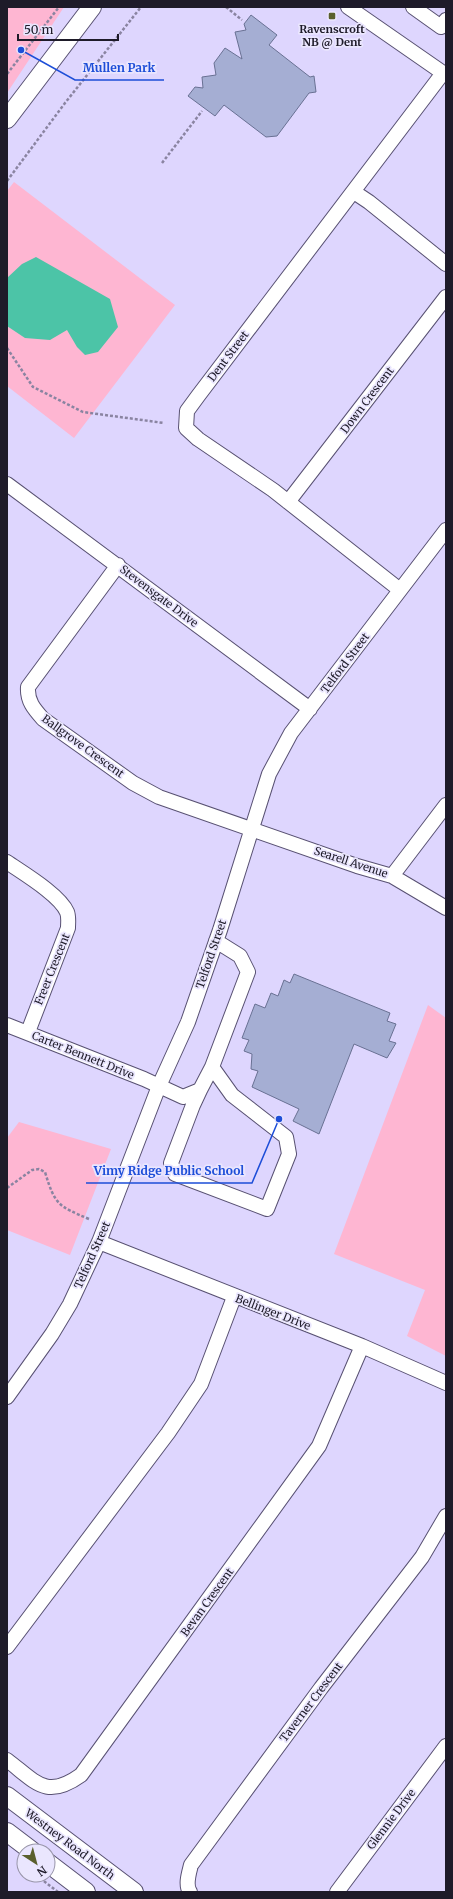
<svg xmlns="http://www.w3.org/2000/svg" width="453" height="1899" viewBox="0 0 453 1899" font-family="Merriweather,serif">
	<style>
		.green { fill: #feb6d2 }
		.water { fill: #4cc4a7 }
		.building { fill: #a5aed3; stroke: #697193 }
		.lines { fill: none; stroke-linecap: round; stroke-linejoin: round }
		.minor-casing { stroke: #585172; stroke-width: 16 }
		.major-casing { stroke: #585172; stroke-width: 20 }
		.path { stroke: #8a84a1; stroke-width: 2.5; stroke-dasharray: 3 2; stroke-linecap: butt }
		.minor { stroke: #fff; stroke-width: 14 }
		.major { stroke: #fff; stroke-width: 18 }
		.poi-dot { fill: #5a5f2d; stroke: #eae6fe; stroke-width: 1.5 }
		.labels { text-anchor: middle; dominant-baseline: central; stroke-width: 3.5; stroke-linejoin: round; paint-order: stroke }
		.poi-label { font-size: 11px; font-weight: bold; fill: #1e1b29; stroke: #eae6fe }
		.street-label { font-size: 11px; fill: #1e1b29; stroke: #eae6fe }
		.leader { fill: none; stroke: #1d4ed8; stroke-width: 1.5 }
		.callout-dot { fill: #1d4ed8; stroke: #eae6fe; stroke-width: 1.5 }
		.callout-label { font-size: 12px; text-anchor: middle; font-weight: bold; fill: #1d4ed8; stroke: #eae6fe; stroke-width: 3.5; stroke-linejoin: round; paint-order: stroke }
	</style>
	<rect width="100%" height="100%" fill="#ded6fe"/>
	<!-- green -->
	<path class="green" d="M 7,7 L 64,7 L 7,93 Z
		M 14,182 L 175,305 L 74,438 L 7,386 L 7,191 Z
		M 428,1005 L 446,1018 L 446,1356 L 407,1336 L 425,1290 L 334,1254 Z
		M 19,1122 L 111,1149 L 70,1255 L 7,1230 L 7,1138 Z"/>
	<!-- water -->
	<path class="water" d="M 36,257 L 110,299 L 118,327 L 98,352 L 85,355 L 77,347 L 67,330 L 50,340 L 25,338 L 7,326 L 7,278 L 22,264 Z"/>
	<!-- building -->
	<path class="building" d="M 251,15 L 277,35 L 269,45 L 310,77 L 314,76 L 316,92 L 309,93 L 277,136 L 266,137 L 224,105 L 215,116 L 188,96 L 195,87 L 203,88 L 202,77 L 216,75 L 214,63 L 225,48 L 242,59 L 235,32 L 246,30 L 244,24 Z
		M 294,974 L 390,1013 L 387,1021 L 396,1024 L 389,1041 L 396,1043 L 387,1058 L 354,1044 L 319,1134 L 293,1121 L 299,1109 L 252,1087 L 258,1071 L 251,1069 L 252,1054 L 244,1051 L 249,1040 L 242,1038 L 255,1004 L 265,1008 L 271,993 L 278,996 L 284,980 L 290,983 Z"/>
	<g class="lines">
		<!-- minor casing -->
		<g class="minor-casing">
			<path id="minor" d="M 348,7 L 446,75
				M 413,7 L 441,27 L 446,20
				M 354,192 L 369,202 L 446,264
				M 7,484 L 310,709
				M 288,502 L 446,297
				M 118,565 L 28,687 C 27,701 34,709 43,719 L 133,783 L 159,797 L 357,866 L 392,876 L 446,908
				M 400,590 L 273,490 L 198,439 L 186,428 L 187,411 L 198,396 L 443,73
				M 7,862 C 23,873 60,895 67,912 C 69,917 68,923 68,928 L 28,1032
				M 392,876 L 446,805
				M 7,1025 L 144,1079 L 183,1097 L 200,1090 L 212,1067 L 248,972 L 240,956 L 216,941
				M 200,1090 L 193,1105 L 171,1163 L 175,1174 L 267,1209 L 289,1154 L 286,1137 L 232,1095 L 212,1067
				M 99,1242 L 362,1346 L 446,1383
				M 7,1397 L 52,1334 L 70,1304 L 99,1242 L 159,1086 L 188,1022 L 220,930 L 269,774 L 291,733 L 446,530
				M 7,1647 L 168,1433 L 201,1384 L 234,1297
				M 7,1760 C 36,1782 46,1800 81,1775 L 319,1446 L 362,1346
				M 190,1892 C 185,1885 189,1873 191,1865 L 321,1688 L 422,1557 L 446,1516
				M 337,1892 L 446,1746"/>
		</g>
		<!-- major casing -->
		<g class="major-casing">
			<path id="major" d="M 7,119 L 92,7
				M 7,1796 L 134,1892
				M 7,1832 L 32,1851
				M 48,1863 L 86,1892"/>
		</g>
		<!-- path -->
		<path class="path" d="M 226,7 L 242,20
			M 7,74 L 59,7
			M 162,163 L 202,111
			M 7,181 L 65,103 L 141,7
			M 7,348 L 33,387 L 83,412 L 164,423
			M 7,1188 L 32,1170 L 39,1169 L 45,1172 C 55,1205 58,1206 89,1219
			M 36,1875 L 58,1892"/>
		<!-- minor -->
		<use href="#minor" class="minor"/>
		<!-- major -->
		<use href="#major" class="major"/>
	</g>
	<!-- markers -->
	<rect class="poi-dot" x="328" y="12" width="8" height="8" rx="2"/>
	<g class="labels">
		<!-- poi labels -->
		<g class="poi-label">
			<text x="332" y="29">Ravenscroft<tspan x="332" dy="13">NB @ Dent</tspan></text>
		</g>
		<!-- street labels -->
		<g class="street-label">
			<text transform="translate(228 356) rotate(-53)">Dent Street</text>
			<text transform="translate(367 400) rotate(-53)">Down Crescent</text>
			<text transform="translate(159 596) rotate(37)">Stevensgate Drive</text>
			<text transform="translate(345 663) rotate(-53)">Telford Street</text>
			<text transform="translate(83 746) rotate(36)">Ballgrove Crescent</text>
			<text transform="translate(351 862) rotate(18)">Searell Avenue</text>
			<text transform="translate(211 954) rotate(-71)">Telford Street</text>
			<text transform="translate(52 969) rotate(-68)">Freer Crescent</text>
			<text transform="translate(83 1055) rotate(22)">Carter Bennett Drive</text>
			<text transform="translate(92 1255) rotate(-66)">Telford Street</text>
			<text transform="translate(273 1312) rotate(21)">Bellinger Drive</text>
			<text transform="translate(207 1602) rotate(-54)">Bevan Crescent</text>
			<text transform="translate(311 1702) rotate(-53)">Taverner Crescent</text>
			<text transform="translate(391 1819) rotate(-53)">Glennie Drive</text>
			<text transform="translate(70 1844) rotate(37)">Westney Road North</text>
		</g>
	</g>
	<!-- callouts -->
	<path class="leader" d="M21 50L75 80H164M279 1119L252 1183H86"/>
	<g class="callout-dot">
		<circle cx="21" cy="50" r="4"/>
		<circle cx="279" cy="1119" r="4"/>
	</g>
	<g class="callout-label">
		<text x="119" y="72">Mullen Park</text>
		<text x="169" y="1175">Vimy Ridge Public School</text>
	</g>
	<!-- border -->
	<rect width="453" height="1899" fill="none" stroke="#1e1b29" stroke-width="16"/>
	<!-- north arrow -->
	<g transform="translate(36 1863) rotate(144)"><circle r="19" fill="#eae6fe" stroke="#9895a9"/>
	<path d="M0-3L7 15L0 10L-7 15Z" fill="#5a5f2d"/>
	<text y="-6" font-size="11" font-weight="bold" text-anchor="middle" fill="#1e1b29">N</text>
	</g>
	<!-- scale -->
	<path d="M18 34v6h100v-6" fill="none" stroke="#1e1b29" stroke-width="2"/>
	<text x="24" y="34" font-size="12" fill="#1e1b29" stroke="#eae6fe" stroke-width="3" paint-order="stroke">50 m</text>
</svg>
